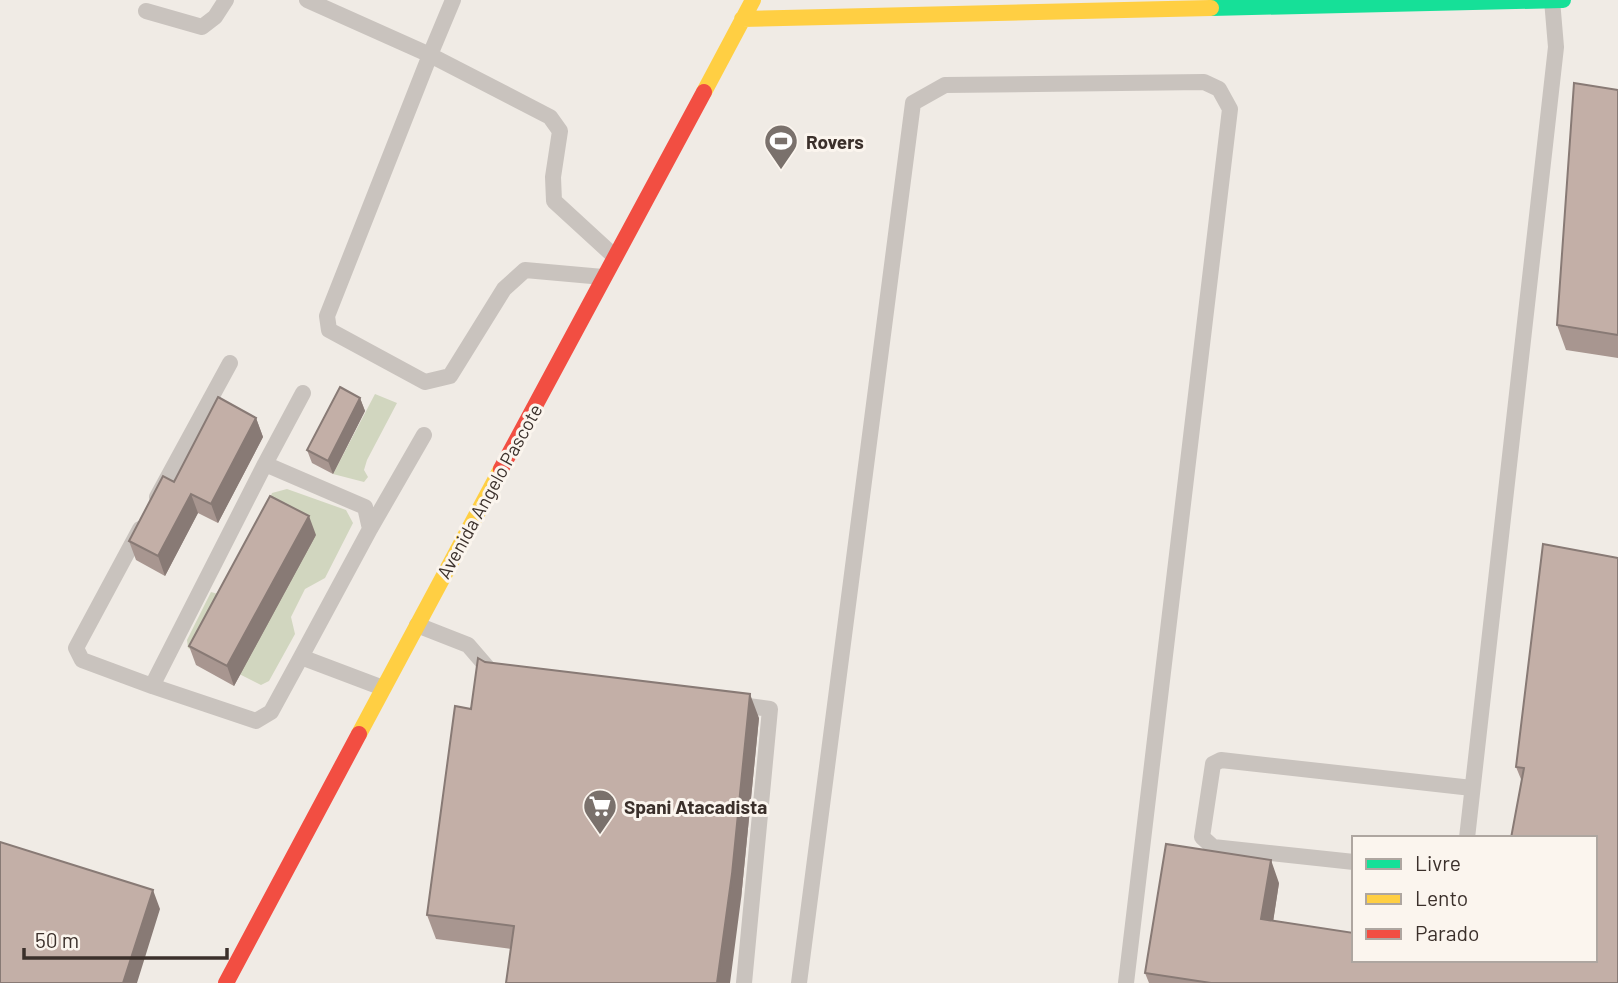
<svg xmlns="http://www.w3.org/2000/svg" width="1618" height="983" viewBox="0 0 1618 983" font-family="Barlow,sans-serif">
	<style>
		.green { fill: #d1d6bf }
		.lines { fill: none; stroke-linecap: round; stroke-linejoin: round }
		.lane { stroke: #c9c3be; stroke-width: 16 }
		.fast { stroke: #16e098; stroke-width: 16 }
		.slow { stroke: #ffcf43; stroke-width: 16 }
		.jam { stroke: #f24e42; stroke-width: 16 }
		.wall { fill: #a89690 }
		.shaded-wall { fill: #887a75 }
		.building { fill: #c3afa7; stroke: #887a75; stroke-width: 2 }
		.labels { text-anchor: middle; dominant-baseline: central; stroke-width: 6; stroke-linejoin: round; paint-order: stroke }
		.poi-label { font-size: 19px; font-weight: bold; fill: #3b302b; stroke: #fbf5ee; text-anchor: start }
		.street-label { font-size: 19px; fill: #3b302b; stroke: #fbf5ee }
	</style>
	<rect width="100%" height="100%" fill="#f0ebe5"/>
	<!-- green -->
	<path class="green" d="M 375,394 L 397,403 L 367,460 L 364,470 L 368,477 L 364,482 L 333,474 Z
		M 287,489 L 346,510 L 353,523 L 325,578 L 305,589 L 291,617 L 295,634 L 269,681 L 261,685 L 188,648 L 187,640 L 211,592 L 232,598 L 272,493 Z"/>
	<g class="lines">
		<!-- lane -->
		<path class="lane" d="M 307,0 L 430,55 L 327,316 L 329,330 L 425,382 L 450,376 L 504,289 L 525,270 L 603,277
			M 453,0 L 430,55 L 550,117 L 560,131 L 553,177 L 554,201 L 615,257
			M 146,11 L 202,27 L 215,17 L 226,0
			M 265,464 L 303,393
			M 157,497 L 230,363
			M 140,529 L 76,648 L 82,660 L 152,686 L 265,464 L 365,507 L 370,529 L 301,657 L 383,688
			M 370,529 L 424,435
			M 417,625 L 468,645 L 493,674
			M 152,686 L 256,721 L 271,712 L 301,657
			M 733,704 L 770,709 L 744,983
			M 1467,838 L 1556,47 L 1552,0
			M 1354,862 L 1213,847 L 1202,837 L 1213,764 L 1221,760 L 1472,788
			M 799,983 L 913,103 L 945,85 L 1204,82 L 1219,89 L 1230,109 L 1126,983"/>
		<!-- fast -->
		<path class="fast" d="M 1211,8 L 1563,0"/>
		<!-- slow -->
		<path class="slow" d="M 742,19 L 1211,8
			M 704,92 L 753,0
			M 359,734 L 501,469"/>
		<!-- jam -->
		<path class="jam" d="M 501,469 L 704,92
			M 226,983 L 359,734"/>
	</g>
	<!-- wall -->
	<path class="wall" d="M 1618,90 L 1618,358 L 1566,350 L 1557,325 Z
		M 360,398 L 365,411 L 333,474 L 312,463 L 307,450 Z
		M 256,418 L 263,437 L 218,523 L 198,513 L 165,576 L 136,560 L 129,541 L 174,482 Z
		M 316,535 L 234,686 L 196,665 L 189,646 Z
		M 1543,544 L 1618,983 L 1149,983 L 1145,973 L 1279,883 L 1273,921 L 1354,960 L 1595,960 L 1516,767 Z
		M 485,662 L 759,718 L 741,899 L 511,949 L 436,939 L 427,915 L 471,709 Z"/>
	<!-- shaded-wall -->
	<path class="shaded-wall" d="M 360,398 L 365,411 L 333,474 L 328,461 Z
		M 256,418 L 263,437 L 218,523 L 211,504 Z
		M 191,494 L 198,513 L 165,576 L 158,556 Z
		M 309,516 L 316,535 L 234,686 L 227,666 Z
		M 750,694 L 759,718 L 741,899 L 730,983 L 717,983 Z
		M 1271,860 L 1279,883 L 1270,942 L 1261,919 Z
		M 153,890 L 160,909 L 137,983 L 123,983 Z"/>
	<!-- building -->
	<path class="building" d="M 1574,83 L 1618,90 L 1618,335 L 1557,325 Z
		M 340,387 L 360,398 L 328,461 L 307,450 Z
		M 218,397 L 256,418 L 211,504 L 191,494 L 158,556 L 129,541 L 163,476 L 174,482 Z
		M 270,496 L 309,516 L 227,666 L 189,646 Z
		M 1543,544 L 1618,558 L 1618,983 L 1211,983 L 1145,973 L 1166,844 L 1271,860 L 1261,919 L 1354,933 L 1354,960 L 1595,960 L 1595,838 L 1511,838 L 1524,768 L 1516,767 Z
		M 478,658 L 485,662 L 750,694 L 732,874 L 717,983 L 506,983 L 514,926 L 427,915 L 455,706 L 471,709 Z
		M 0,842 L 153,890 L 123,983 L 0,983 Z"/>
	<!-- icons -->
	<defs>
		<g id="stadium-pin" transform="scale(1.75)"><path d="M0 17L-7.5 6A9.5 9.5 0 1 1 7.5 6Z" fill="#7a716c" stroke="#fbf5ee"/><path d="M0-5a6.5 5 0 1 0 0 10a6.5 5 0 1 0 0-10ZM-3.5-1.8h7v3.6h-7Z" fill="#fff"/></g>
		<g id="supermarket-pin" transform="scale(1.75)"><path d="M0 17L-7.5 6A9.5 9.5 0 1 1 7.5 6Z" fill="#7a716c" stroke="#fbf5ee"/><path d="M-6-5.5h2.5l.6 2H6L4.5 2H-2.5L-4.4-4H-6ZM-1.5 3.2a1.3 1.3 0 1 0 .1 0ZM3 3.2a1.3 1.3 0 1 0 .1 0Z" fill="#fff"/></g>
	</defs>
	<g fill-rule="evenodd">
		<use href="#stadium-pin" x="781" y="141"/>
		<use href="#supermarket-pin" x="600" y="806"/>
	</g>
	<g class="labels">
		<!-- poi labels -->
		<g class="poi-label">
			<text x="806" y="141">Rovers</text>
			<text x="624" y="806">Spani Atacadista</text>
		</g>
		<!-- street labels -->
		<g class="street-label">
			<text transform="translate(489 491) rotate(-61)">Avenida Angelo Pascote</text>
		</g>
	</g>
	<!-- legend -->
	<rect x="1352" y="836" width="245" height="126" fill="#fbf5ee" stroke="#aea6a0" stroke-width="2"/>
	<rect x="1366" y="859" width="35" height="10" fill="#16e098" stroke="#aea6a0" stroke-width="2"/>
	<text x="1415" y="871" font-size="21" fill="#3b302b">Livre</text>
	<rect x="1366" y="894" width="35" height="10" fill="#ffcf43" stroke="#aea6a0" stroke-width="2"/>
	<text x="1415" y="906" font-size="21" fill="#3b302b">Lento</text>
	<rect x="1366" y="929" width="35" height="10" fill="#f24e42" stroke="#aea6a0" stroke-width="2"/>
	<text x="1415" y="941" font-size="21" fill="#3b302b">Parado</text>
	<!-- scale -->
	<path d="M24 948v10h203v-10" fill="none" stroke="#3b302b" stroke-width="3.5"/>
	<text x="35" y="948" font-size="21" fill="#3b302b" stroke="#fbf5ee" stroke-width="5" paint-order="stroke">50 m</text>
</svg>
